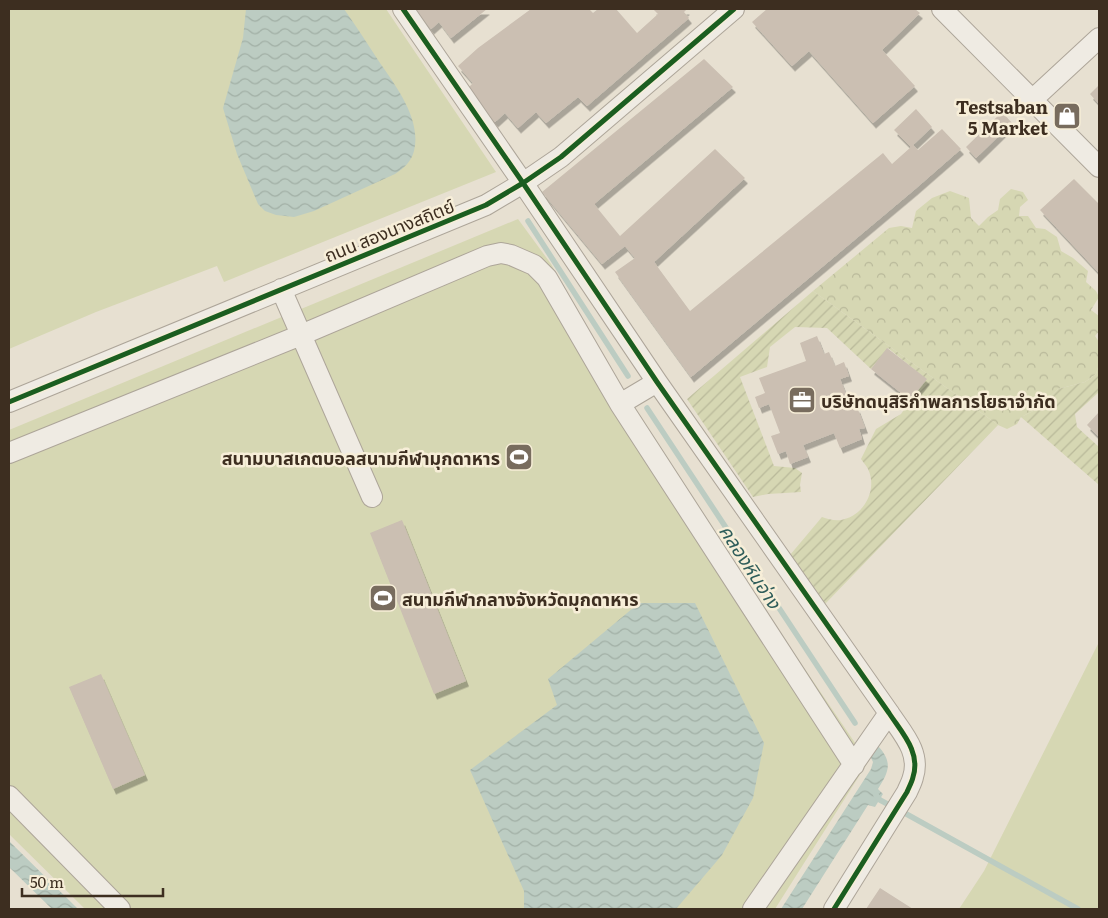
<svg xmlns="http://www.w3.org/2000/svg" width="1108" height="918" viewBox="0 0 1108 918" font-family="Literata,'Noto Sans Thai',serif">
	<style>
		.green { fill: #d6d7b3 }
		.forest { fill: url(#forest-crowns) }
		.garden { fill: url(#garden-furrows) }
		.water { fill: url(#water-waves) }
		.lines { fill: none; stroke-linecap: round; stroke-linejoin: round }
		.stream { stroke: #bcccc2; stroke-width: 5.5 }
		.building { fill: #cbbfb2; filter: url(#shadow) }
		.minor-casing { stroke: #ada599; stroke-width: 22 }
		.minor { stroke: #efebe3; stroke-width: 20 }
		.cycleway-casing { stroke: #f7eed8; stroke-width: 8 }
		.cycleway { stroke: #1b5e20; stroke-width: 5 }
		.labels { text-anchor: middle; dominant-baseline: central; stroke-width: 5; stroke-linejoin: round; paint-order: stroke }
		.poi-label { font-size: 18px; font-weight: bold; fill: #3d2e20; stroke: #f7eed8; text-anchor: end }
		.street-label { font-size: 18px; fill: #3d2e20; stroke: #f7eed8 }
		.water-label { font-size: 19px; font-style: italic; fill: #2f5d5a; stroke: #f7eed8 }
	</style>
	<defs>
		<pattern id="forest-crowns" width="20" height="18" patternUnits="userSpaceOnUse" patternTransform="scale(1.25)"><rect width="20" height="18" fill="#d6d7b3"/><path d="M2 6a3 3 0 1 1 6 0M12 15a3 3 0 1 1 6 0" fill="none" stroke="#b9b99a"/></pattern>
		<pattern id="garden-furrows" width="10" height="10" patternUnits="userSpaceOnUse" patternTransform="scale(1.25)"><rect width="10" height="10" fill="#d6d7b3"/><path d="M-1 1l2-2M0 10L10 0M9 11l2-2" fill="none" stroke="#b9b99a"/></pattern>
		<pattern id="water-waves" width="16" height="10" patternUnits="userSpaceOnUse" patternTransform="scale(1.25)"><rect width="16" height="10" fill="#bcccc2"/><path d="M0 5q4-4 8 0t8 0" fill="none" stroke="#a2b0a6"/></pattern>
		<filter id="shadow"><feDropShadow dx="3" dy="5.5" stdDeviation="0" flood-color="#0004"/></filter>
	</defs>
	<rect width="100%" height="100%" fill="#e7e0d1"/>
	<!-- green -->
	<path class="green" d="M 9,9 L 386,9 L 496,172 L 224,282 L 217,266 L 96,312 L 9,349 Z
		M 518,219 L 551,264 L 645,434 L 868,762 L 775,909 L 85,909 L 9,834 L 9,430 Z
		M 1099,642 L 1099,909 L 959,909 L 984,871 Z"/>
	<!-- forest -->
	<path class="forest" d="M 1011,189 L 1023,192 L 1028,200 L 1020,207 L 1019,216 L 1028,216 L 1036,228 L 1045,229 L 1057,237 L 1061,251 L 1073,258 L 1088,271 L 1086,282 L 1096,291 L 1099,297 L 1091,310 L 1099,316 L 1099,331 L 1095,336 L 1099,342 L 1099,364 L 1096,374 L 1085,382 L 1058,389 L 1035,410 L 1021,417 L 1017,424 L 1007,429 L 998,425 L 813,291 L 889,228 L 901,226 L 912,228 L 916,211 L 932,198 L 950,191 L 969,198 L 971,218 L 979,226 L 988,217 L 998,210 L 1000,199 Z"/>
	<!-- garden -->
	<path class="garden" d="M 813,291 L 998,425 L 825,604 L 790,555 L 822,517 C 828,519 834,521 841,520 C 864,516 878,490 868,469 C 866,465 863,462 861,459 L 876,429 L 901,414 L 926,379 L 888,348 L 871,369 L 827,328 L 795,327 L 770,347 L 767,367 L 740,377 L 774,466 L 795,468 L 802,473 L 800,485 L 801,492 L 768,494 L 753,497 L 687,399 Z
		M 1099,364 L 1099,392 L 1075,414 L 1077,427 L 1099,447 L 1099,485 L 1021,417 L 1035,410 L 1058,389 L 1085,382 L 1096,374 Z"/>
	<!-- water -->
	<path class="water" d="M 246,9 L 344,9 C 356,26 367,43 378,60 C 395,85 422,119 414,151 C 411,162 404,168 395,174 L 314,211 L 294,217 L 276,215 L 265,211 L 258,204 L 237,154 L 223,108 L 243,38 Z
		M 639,603 L 695,603 L 764,743 L 753,798 L 722,855 L 676,909 L 524,909 L 524,891 L 470,770 L 557,705 L 548,679 Z
		M 878,746 C 893,762 889,772 878,789 L 883,794 L 875,807 L 868,805 L 802,909 L 781,909 L 871,769 L 873,762 L 869,754 Z
		M 9,841 L 78,909 L 52,909 L 9,867 Z"/>
	<g class="lines">
		<!-- stream -->
		<path class="stream" d="M 528,221 L 628,376
			M 647,408 L 855,723
			M 876,795 L 880,800 L 893,807
			M 901,811 L 1078,909"/>
	</g>
	<!-- building -->
	<path class="building" d="M 415,9 L 487,9 L 451,38 L 439,22 L 431,29 Z
		M 531,9 L 589,9 L 593,13 L 598,9 L 616,9 L 637,33 L 658,14 L 653,9 L 687,9 L 684,12 L 689,18 L 587,106 L 578,97 L 546,123 L 536,112 L 518,128 L 505,113 L 495,122 L 466,90 L 473,83 L 458,66 L 478,48 Z
		M 767,9 L 915,9 L 920,13 L 882,50 L 915,86 L 873,123 L 809,51 L 792,66 L 752,22 Z
		M 704,59 L 733,87 L 594,204 L 620,236 L 715,149 L 745,178 L 654,262 L 690,311 L 883,153 L 892,164 L 911,147 L 894,130 L 916,109 L 932,127 L 913,145 L 918,150 L 942,129 L 961,149 L 914,190 L 691,377 L 615,272 L 635,258 L 625,246 L 602,264 L 542,192 Z
		M 1099,85 L 1099,104 L 1090,94 Z
		M 1002,112 L 1012,123 L 976,158 L 966,147 Z
		M 1074,179 L 1099,204 L 1099,273 L 1040,210 Z
		M 817,336 L 824,354 L 829,352 L 835,366 L 844,362 L 849,376 L 840,379 L 852,409 L 857,407 L 865,428 L 859,429 L 862,439 L 840,448 L 834,433 L 803,445 L 808,457 L 790,464 L 786,451 L 778,454 L 771,436 L 780,433 L 769,404 L 759,408 L 755,397 L 765,393 L 759,378 L 806,361 L 800,343 Z
		M 887,348 L 927,379 L 910,400 L 871,369 Z
		M 1099,412 L 1099,437 L 1087,425 Z
		M 402,520 L 466,681 L 434,694 L 370,533 Z
		M 101,674 L 145,775 L 113,789 L 69,687 Z
		M 880,888 L 913,909 L 866,909 Z"/>
	<g class="lines">
		<!-- minor casing -->
		<g class="minor-casing">
			<path id="minor" d="M 403,9 L 523,183 L 657,382 L 889,713 C 902,733 921,752 913,777 C 912,782 909,787 907,792 L 834,909
				M 942,9 L 1099,167
				M 1032,100 L 1099,38
				M 281,289 L 372,497
				M 9,402 L 486,205 L 523,183 L 561,157 L 734,9
				M 620,404 L 657,382
				M 9,453 L 301,335 L 487,256 L 501,253 L 511,255 L 534,265 L 547,278 L 620,404 L 854,765
				M 9,796 L 120,909
				M 753,909 L 889,713"/>
		</g>
		<!-- minor -->
		<use href="#minor" class="minor"/>
		<!-- cycleway casing -->
		<g class="cycleway-casing">
			<path id="cycleway" d="M 403,9 L 523,183 L 657,382 L 889,713 C 902,733 921,752 913,777 C 912,782 909,787 907,792 L 834,909
				M 9,402 L 486,205 L 523,183 L 561,157 L 734,9"/>
		</g>
		<!-- cycleway -->
		<use href="#cycleway" class="cycleway"/>
	</g>
	<!-- icons -->
	<defs>
		<g id="shop-square" transform="scale(1.4375)"><rect x="-9" y="-9" width="18" height="18" rx="4" fill="#786c5e" stroke="#f7eed8"/><path d="M-5-2.5h2.3a2.7 3.5 0 0 1 5.4 0H5L5.5 6h-11ZM-1.5-2.5h3a1.5 2.3 0 0 0-3 0Z" fill="#fff"/></g>
		<g id="office-square" transform="scale(1.4375)"><rect x="-9" y="-9" width="18" height="18" rx="4" fill="#786c5e" stroke="#f7eed8"/><path d="M-6-3h4V-5.5h4V-3h4V5H-6ZM-1-4.5V-3h2v-1.5ZM-6 0V1H6V0Z" fill="#fff"/></g>
		<g id="stadium-square" transform="scale(1.4375)"><rect x="-9" y="-9" width="18" height="18" rx="4" fill="#786c5e" stroke="#f7eed8"/><path d="M0-5a6.5 5 0 1 0 0 10a6.5 5 0 1 0 0-10ZM-3.5-1.8h7v3.6h-7Z" fill="#fff"/></g>
	</defs>
	<g fill-rule="evenodd">
		<use href="#shop-square" x="1067" y="116"/>
		<use href="#office-square" x="802" y="400"/>
		<use href="#stadium-square" x="519" y="457"/>
		<use href="#stadium-square" x="383" y="598"/>
	</g>
	<g class="labels">
		<!-- poi labels -->
		<g class="poi-label">
			<text x="1048" y="106">Testsaban<tspan x="1048" dy="21">5 Market</tspan></text>
			<text x="821" y="400" text-anchor="start">บริษัทดนุสิริกำพลการโยธาจำกัด</text>
			<text x="500" y="457">สนามบาสเกตบอลสนามกีฬามุกดาหาร</text>
			<text x="402" y="598" text-anchor="start">สนามกีฬากลางจังหวัดมุกดาหาร</text>
		</g>
		<!-- street labels -->
		<g class="street-label">
			<text transform="translate(389 230) rotate(-22)">ถนน สองนางสถิตย์</text>
		</g>
		<!-- water labels -->
		<g class="water-label">
			<text transform="translate(751 566) rotate(57)">คลองหินอ่าง</text>
		</g>
	</g>
	<!-- border -->
	<rect width="1108" height="918" fill="none" stroke="#3d2e20" stroke-width="20"/>
	<!-- scale -->
	<path d="M22 888v8h141v-8" fill="none" stroke="#3d2e20" stroke-width="2.5"/>
	<text x="30" y="888" font-size="15" fill="#3d2e20" stroke="#f7eed8" stroke-width="4" paint-order="stroke">50 m</text>
</svg>
